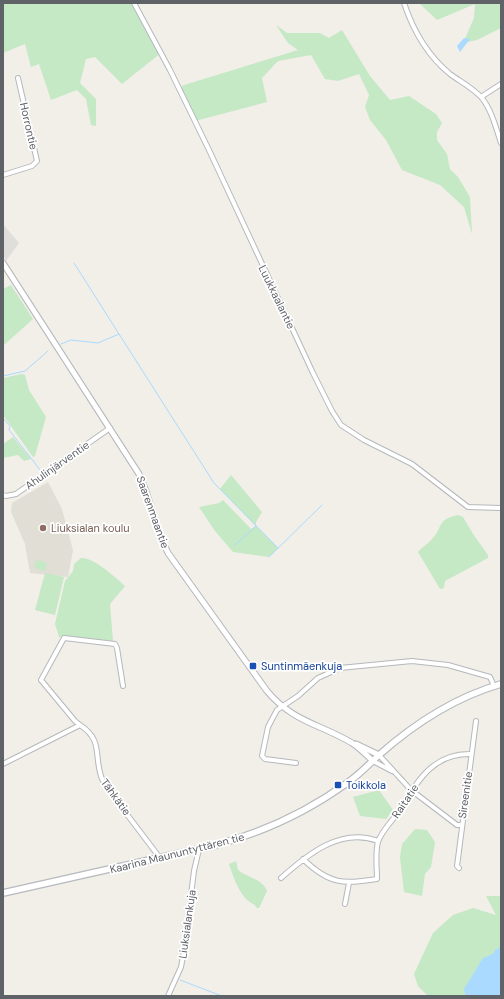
<svg xmlns="http://www.w3.org/2000/svg" width="504" height="999" viewBox="0 0 504 999" font-family="'DM Sans',sans-serif">
	<style>
		.industrial { fill: #e0deda }
		.education { fill: #e1ded6 }
		.green { fill: #c5e8c5 }
		.water { fill: #aadaff }
		.lines { fill: none; stroke-linecap: round; stroke-linejoin: round }
		.stream { stroke: #aadaff; stroke-width: 1 }
		.minor-casing { stroke: #b5b8bc; stroke-width: 6 }
		.tertiary-casing { stroke: #b5b8bc; stroke-width: 7 }
		.secondary-casing { stroke: #b6babf; stroke-width: 8 }
		.minor { stroke: #fff; stroke-width: 4 }
		.tertiary { stroke: #fff; stroke-width: 5 }
		.secondary { stroke: #fff; stroke-width: 5.5 }
		.education-dot { fill: #8d6e63; stroke: #fff; stroke-width: 1.5 }
		.transit-dot { fill: #1a4fb4; stroke: #fff; stroke-width: 1.5 }
		.labels { text-anchor: middle; dominant-baseline: central; stroke-width: 3.5; stroke-linejoin: round; paint-order: stroke }
		.street-label { font-size: 11px; fill: #5f6368; stroke: #fff }
		.education-label { font-size: 11px; fill: #785e54; stroke: #fff; text-anchor: start }
		.transit-label { font-size: 11px; fill: #164399; stroke: #fff; text-anchor: start }
	</style>
	<rect width="100%" height="100%" fill="#f1efe8"/>
	<!-- industrial -->
	<path class="industrial" d="M 3,224 L 19,243 L 6,261 L 3,255 Z"/>
	<!-- education -->
	<path class="education" d="M 48,482 L 62,509 L 73,550 L 68,577 L 30,573 L 25,544 L 11,512 L 12,503 Z"/>
	<!-- green -->
	<path class="green" d="M 3,3 L 134,3 L 161,53 L 122,84 L 95,57 L 86,59 L 80,83 L 96,99 L 96,126 L 91,125 L 86,99 L 77,90 L 51,100 L 39,64 L 31,67 L 25,44 L 3,53 Z
		M 419,3 L 501,3 L 501,28 L 477,40 L 463,43 L 474,18 L 475,4 L 437,20 Z
		M 276,25 L 287,33 L 320,33 L 329,38 L 342,30 L 370,76 L 390,100 L 409,96 L 436,114 L 442,123 L 437,132 L 437,140 L 447,154 L 450,169 L 458,177 L 470,197 L 472,234 L 464,207 L 440,185 L 402,170 L 386,140 L 370,120 L 365,107 L 369,95 L 359,74 L 338,81 L 325,79 L 311,55 L 278,61 L 262,78 L 267,102 L 195,121 L 179,88 L 184,85 L 298,50 L 288,43 Z
		M 11,285 L 33,319 L 4,345 L 3,289 Z
		M 22,374 L 25,375 L 29,390 L 46,417 L 35,456 L 33,457 L 3,415 L 3,378 Z
		M 13,437 L 31,459 L 24,461 L 18,455 L 3,458 L 3,444 Z
		M 231,475 L 262,512 L 256,522 L 256,526 L 278,548 L 269,557 L 233,552 L 215,531 L 199,507 L 219,503 L 223,500 L 251,529 L 256,526 L 220,489 Z
		M 458,515 L 463,517 L 473,534 L 488,555 L 488,558 L 445,581 L 444,588 L 440,589 L 418,552 C 422,547 428,544 432,539 C 444,526 436,520 458,515 Z
		M 81,558 C 94,557 116,578 125,586 L 110,604 L 113,641 L 69,636 L 59,637 L 55,624 L 65,581 L 73,571 L 74,564 Z
		M 36,560 L 47,563 L 45,571 L 34,568 Z
		M 45,573 L 64,577 L 55,615 L 35,610 Z
		M 379,790 L 393,810 L 386,819 L 360,816 L 353,797 Z
		M 415,829 L 427,830 L 435,842 L 431,867 L 425,874 L 422,896 L 404,892 L 400,857 L 402,844 Z
		M 236,861 L 238,870 C 248,878 263,879 267,891 L 259,908 L 257,908 C 255,904 251,903 247,900 C 238,891 233,876 229,864 Z
		M 486,896 L 501,896 L 501,996 L 428,996 L 418,986 L 414,974 L 433,933 L 453,915 L 473,908 L 496,915 Z"/>
	<!-- water -->
	<path class="water" d="M 464,38 L 470,39 L 460,52 L 457,46 Z
		M 501,947 L 501,996 L 466,996 L 464,989 L 483,958 L 493,954 L 495,950 Z"/>
	<g class="lines">
		<!-- stream -->
		<path class="stream" d="M 74,263 L 119,334
			M 61,344 L 71,340 L 98,343 L 119,334 L 214,483 L 278,548
			M 3,376 L 25,371 L 48,351
			M 3,418 L 10,426 L 9,430 L 41,471
			M 235,545 L 256,526
			M 269,557 L 322,505
			M 180,980 L 222,996"/>
		<!-- minor casing -->
		<g class="minor-casing">
			<path id="minor" d="M 134,3 L 170,70 L 209,150 L 313,373 L 332,411 L 341,425 L 364,440 L 412,464 L 468,507 L 501,508
				M 404,3 C 413,30 428,56 450,74 C 461,82 473,88 482,98 C 492,111 496,128 501,143
				M 481,97 L 501,84
				M 3,175 L 32,166 L 37,161 L 18,78
				M 3,495 L 6,496 L 16,494 L 110,428
				M 80,725 L 75,721 L 41,680 L 64,638 L 115,644 L 117,648 L 123,686
				M 379,755 L 411,790 L 457,825 L 461,825
				M 373,761 L 392,771
				M 296,763 L 265,759 L 262,756 L 268,727 L 277,710 L 298,696 L 318,678 L 340,668 L 412,661 L 448,665 L 490,677 L 494,686
				M 3,764 L 80,725 C 103,740 94,755 101,776 C 102,780 105,784 107,788 L 160,858
				M 303,859 C 330,885 343,884 377,879 C 377,867 375,853 378,842 C 381,832 391,822 397,814 C 416,784 431,753 471,754
				M 459,868 L 457,866 L 476,721
				M 281,878 C 307,855 340,827 378,841
				M 345,904 L 349,883
				M 168,996 L 181,967 L 184,951 L 194,871 L 199,849"/>
		</g>
		<!-- tertiary casing -->
		<g class="tertiary-casing">
			<path id="tertiary" d="M 3,263 L 139,474 L 146,491 L 159,534 L 168,553 L 267,691 C 293,722 320,724 352,743 C 360,748 366,755 373,761
				M 356,744 L 379,755"/>
		</g>
		<!-- secondary casing -->
		<g class="secondary-casing">
			<path id="secondary" d="M 3,893 L 216,845 C 264,832 307,812 347,783 C 359,775 368,765 379,755 C 414,724 456,697 501,684"/>
		</g>
		<!-- minor -->
		<use href="#minor" class="minor"/>
		<!-- tertiary -->
		<use href="#tertiary" class="tertiary"/>
		<!-- secondary -->
		<use href="#secondary" class="secondary"/>
	</g>
	<!-- markers -->
	<circle class="education-dot" cx="43" cy="528" r="4"/>
	<g class="transit-dot">
		<rect x="249" y="662" width="8" height="8" rx="2"/>
		<rect x="334" y="781" width="8" height="8" rx="2"/>
	</g>
	<g class="labels">
		<!-- street labels -->
		<g class="street-label">
			<text transform="translate(29 126) rotate(77)">Horrontie</text>
			<text transform="translate(277 297) rotate(64)">Luukkaalantie</text>
			<text transform="translate(57 465) rotate(-35)">Ahulinjärventie</text>
			<text transform="translate(153 512) rotate(70)">Saarenmaantie</text>
			<text transform="translate(465 795) rotate(-82)">Sireenitie</text>
			<text transform="translate(116 797) rotate(54)">Tähkätie</text>
			<text transform="translate(405 801) rotate(-56)">Raitatie</text>
			<text transform="translate(177 853) rotate(-14)">Kaarina Maununtyttären tie</text>
			<text transform="translate(187 924) rotate(-82)">Liuksialankuja</text>
		</g>
		<!-- education labels -->
		<g class="education-label">
			<text x="51" y="528">Liuksialan koulu</text>
		</g>
		<!-- transit labels -->
		<g class="transit-label">
			<text x="261" y="666">Suntinmäenkuja</text>
			<text x="346" y="785">Toikkola</text>
		</g>
	</g>
	<!-- border -->
	<rect width="504" height="999" fill="none" stroke="#5f6368" stroke-width="8"/>
</svg>
